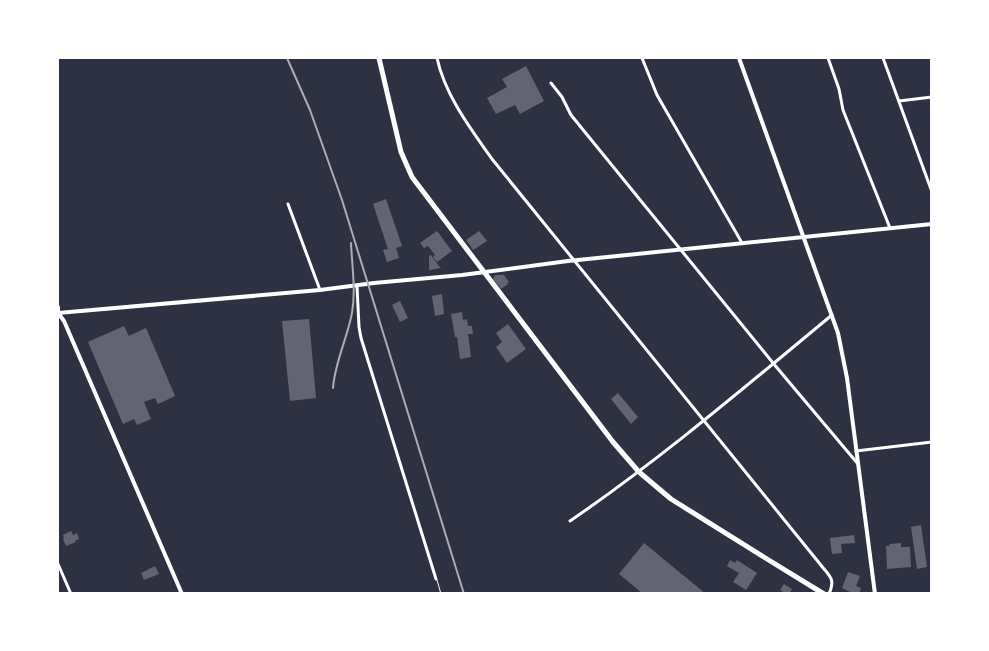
<svg xmlns="http://www.w3.org/2000/svg" width="989" height="651" viewBox="0 0 989 651" font-family="'Open Sans',sans-serif">
	<style>
		.building { fill: #626471 }
		.lines { fill: none; stroke-linecap: round; stroke-linejoin: round }
		.service { stroke: #fff; stroke-width: 1 }
		.minor { stroke: #fff; stroke-width: 3 }
		.tertiary { stroke: #fff; stroke-width: 4 }
		.primary { stroke: #fff; stroke-width: 5 }
		.rail { stroke: #abadb3; stroke-width: 2 }
	</style>
	<rect width="100%" height="100%" fill="#2d3142"/>
	<!-- building -->
	<path class="building" d="M 526,66 L 544,101 L 520,114 L 515,105 L 496,114 L 487,98 L 507,87 L 502,79 Z
		M 386,199 L 402,246 L 396,248 L 399,258 L 387,262 L 383,250 L 388,249 L 373,204 Z
		M 437,231 L 452,251 L 437,262 L 433,257 L 435,255 L 428,246 L 424,248 L 420,243 Z
		M 479,231 L 487,241 L 473,250 L 466,240 Z
		M 431,255 L 439,266 L 441,268 L 429,270 L 429,256 Z
		M 495,275 L 504,275 L 509,282 L 507,283 L 508,284 L 501,289 L 493,279 Z
		M 442,294 L 444,314 L 435,316 L 432,296 Z
		M 400,301 L 408,318 L 400,322 L 392,305 Z
		M 462,312 L 463,320 L 467,319 L 468,326 L 472,326 L 473,334 L 468,334 L 471,357 L 460,359 L 457,337 L 455,337 L 451,314 Z
		M 309,319 L 316,398 L 290,401 L 282,321 Z
		M 508,324 L 526,349 L 507,363 L 496,347 L 502,342 L 496,333 Z
		M 124,326 L 129,336 L 146,328 L 175,396 L 158,404 L 155,398 L 144,402 L 151,419 L 137,425 L 134,419 L 123,424 L 88,342 Z
		M 618,393 L 638,417 L 631,424 L 611,399 Z
		M 921,525 L 927,567 L 917,569 L 911,527 Z
		M 71,531 L 73,535 L 77,533 L 79,539 L 75,541 L 76,542 L 66,546 L 63,539 L 64,538 L 63,535 Z
		M 854,535 L 855,543 L 841,544 L 842,553 L 832,554 L 830,538 Z
		M 644,543 L 706,594 L 643,594 L 619,574 Z
		M 901,543 L 901,547 L 910,547 L 911,567 L 887,569 L 886,546 L 890,546 L 889,544 Z
		M 730,560 L 735,563 L 737,560 L 757,573 L 746,590 L 733,582 L 739,573 L 727,566 Z
		M 155,566 L 159,574 L 144,580 L 141,573 Z
		M 848,572 L 860,576 L 856,586 L 861,588 L 859,594 L 854,594 L 842,588 Z
		M 784,584 L 792,589 L 789,594 L 786,594 L 780,590 Z"/>
	<g class="lines">
		<!-- service -->
		<path class="service" d="M 437,580 L 441,594"/>
		<!-- minor -->
		<path class="minor" d="M 437,58 C 445,95 470,128 492,159 L 820,564 C 829,576 836,578 829,594
			M 642,58 L 657,95 L 742,243
			M 828,58 L 839,89 L 843,110 L 890,228
			M 883,58 L 932,192
			M 551,83 L 562,97 L 571,115 L 773,363 L 858,464
			M 899,101 L 932,97
			M 288,204 L 320,290
			M 357,286 L 359,327 L 361,338 L 436,579
			M 856,451 L 932,442
			M 570,521 C 662,458 746,386 832,315
			M 58,564 L 71,594"/>
		<!-- tertiary -->
		<path class="tertiary" d="M 739,58 L 838,333 L 847,378 L 875,594
			M 58,307 L 58,313 L 64,321 L 182,594
			M 58,313 L 320,290 L 374,283 L 462,275 L 568,261 L 932,224"/>
		<!-- primary -->
		<path class="primary" d="M 379,58 L 401,152 L 412,177 L 613,442 L 639,472 L 671,499 L 767,559 L 824,594"/>
		<!-- rail -->
		<path class="rail" d="M 287,58 L 310,110 L 342,200 L 464,594
			M 333,388 C 335,362 347,339 352,313 C 356,290 352,267 351,243"/>
	</g>
	<!-- border -->
	<rect width="989" height="651" fill="none" stroke="#ffffff" stroke-width="118"/>
</svg>
